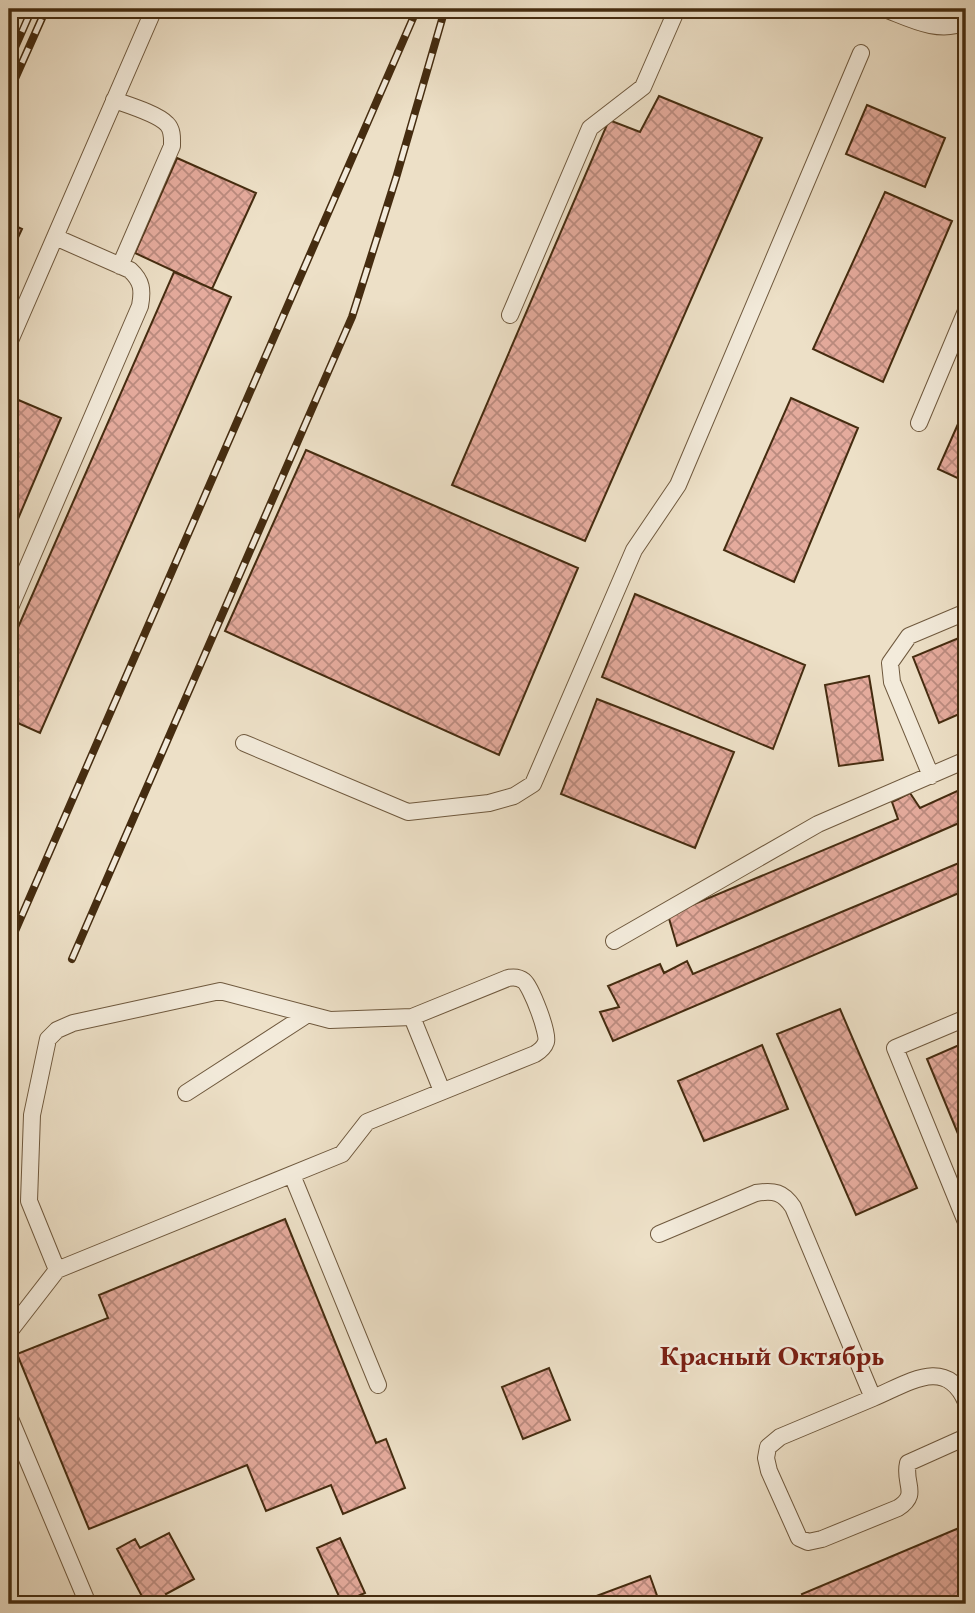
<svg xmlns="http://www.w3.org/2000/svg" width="975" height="1613" viewBox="0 0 975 1613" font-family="'EB Garamond',serif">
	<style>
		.building { fill: url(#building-cross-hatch); stroke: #452c10; stroke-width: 2 }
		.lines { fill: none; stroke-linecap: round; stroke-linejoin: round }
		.lane-casing { stroke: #6f593e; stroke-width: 18 }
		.lane { stroke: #f3ebdb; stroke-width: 16 }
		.rail-casing { stroke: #452c10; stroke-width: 8 }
		.rail { stroke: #f3ebdb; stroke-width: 5; stroke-dasharray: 16; stroke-linecap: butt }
		.labels { text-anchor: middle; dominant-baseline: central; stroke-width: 5; stroke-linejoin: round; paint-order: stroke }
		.neighbourhood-label { font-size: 28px; font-weight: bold; fill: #7a1f14; stroke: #f3ebdb }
	</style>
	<defs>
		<pattern id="building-cross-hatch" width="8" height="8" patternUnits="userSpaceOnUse" patternTransform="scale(1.75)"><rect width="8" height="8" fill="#e5ab9d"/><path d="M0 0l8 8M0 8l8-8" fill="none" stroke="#bb8b7f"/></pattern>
	</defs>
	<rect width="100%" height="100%" fill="#ede0c7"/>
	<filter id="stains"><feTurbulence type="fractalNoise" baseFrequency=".00286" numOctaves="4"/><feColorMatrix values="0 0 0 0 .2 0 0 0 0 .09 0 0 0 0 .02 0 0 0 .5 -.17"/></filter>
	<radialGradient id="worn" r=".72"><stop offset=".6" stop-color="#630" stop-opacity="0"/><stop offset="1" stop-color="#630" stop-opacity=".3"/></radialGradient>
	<!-- building -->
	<path class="building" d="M 659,96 L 762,138 L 585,541 L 452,485 L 609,120 L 640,132 Z
		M 867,105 L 945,138 L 925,187 L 846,154 Z
		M 177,158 L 256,193 L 212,289 L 135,253 Z
		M 885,192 L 952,221 L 883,382 L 813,349 Z
		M 9,223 L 22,229 L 9,257 Z
		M 174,272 L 231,297 L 40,733 L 9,719 L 9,648 Z
		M 9,396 L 61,418 L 9,540 Z
		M 791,398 L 858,428 L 794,582 L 724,550 Z
		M 966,406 L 966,482 L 938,469 Z
		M 306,450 L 578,568 L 499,755 L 225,631 Z
		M 635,594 L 805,665 L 773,749 L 602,677 Z
		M 966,635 L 966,711 L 939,723 L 913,657 Z
		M 869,676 L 883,760 L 839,766 L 825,685 Z
		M 597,699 L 734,752 L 695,848 L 561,794 Z
		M 966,787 L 966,820 L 677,946 L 668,915 L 898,819 L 892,802 L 910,793 L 920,808 Z
		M 966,860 L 966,890 L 613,1041 L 600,1012 L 619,1007 L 608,986 L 660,964 L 664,973 L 687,961 L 693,974 Z
		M 840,1009 L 917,1188 L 856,1215 L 777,1034 Z
		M 966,1042 L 966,1153 L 927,1059 Z
		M 762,1045 L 788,1109 L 704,1141 L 678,1081 Z
		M 285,1219 L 376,1443 L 386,1439 L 405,1488 L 343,1514 L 331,1485 L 266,1511 L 247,1465 L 89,1529 L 17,1354 L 108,1318 L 99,1295 Z
		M 549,1368 L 570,1420 L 523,1439 L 502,1387 Z
		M 966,1525 L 966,1604 L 806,1604 L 802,1594 Z
		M 169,1533 L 194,1579 L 166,1594 L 171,1603 L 168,1604 L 146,1604 L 117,1549 L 135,1539 L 140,1548 Z
		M 340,1538 L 365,1593 L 342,1603 L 317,1548 Z
		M 650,1576 L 660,1604 L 575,1604 Z"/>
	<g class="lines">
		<!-- lane casing -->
		<g class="lane-casing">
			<path id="lane" d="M 885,9 C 911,19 938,34 966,22
				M 114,100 C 128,105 158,114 167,124 C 173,130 172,139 172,146 L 120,266
				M 510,315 L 590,128 L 643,87 L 677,9
				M 9,343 L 154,9
				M 919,423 L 966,311
				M 9,610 L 140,306 C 143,290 142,281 130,270 L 55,237
				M 244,743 L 408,812 L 489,803 L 514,796 L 533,784 L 634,550 L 678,485 L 861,53
				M 931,776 L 892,682 L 890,663 L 909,636 L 966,612
				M 614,941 L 818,824 L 966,760
				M 412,1017 L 442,1091
				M 966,1018 L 895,1048 L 966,1222
				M 186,1093 L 308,1014
				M 292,1175 L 378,1385
				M 659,1234 L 756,1193 C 774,1190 783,1192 793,1207 L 873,1398 C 907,1384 946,1355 966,1402
				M 9,1332 L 57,1270 L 342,1154 L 367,1122 L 535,1054 C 540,1051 544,1048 546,1042 C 549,1033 531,987 524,981 C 519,977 513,977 508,978 L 412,1017 L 330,1020 L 220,991 L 73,1023 L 57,1030 L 48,1039 L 32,1115 L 29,1201 L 57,1270
				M 873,1398 L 780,1437 L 768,1447 L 766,1458 L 769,1471 L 799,1538 L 808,1542 L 822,1539 L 898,1508 C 920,1494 903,1484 908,1463 L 966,1437
				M 9,1416 L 88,1604"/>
		</g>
		<!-- lane -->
		<use href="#lane" class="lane"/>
		<!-- rail casing -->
		<g class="rail-casing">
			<path id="rail" d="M 9,61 L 32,9
				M 9,92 L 46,9
				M 9,945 L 417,9
				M 72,959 L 352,317 L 396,178 L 445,9"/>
		</g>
		<!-- rail -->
		<use href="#rail" class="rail"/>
	</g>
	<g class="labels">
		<!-- neighbourhood labels -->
		<g class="neighbourhood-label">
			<text x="772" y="1355">Красный Октябрь</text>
		</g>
	</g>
	<!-- margin -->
	<rect width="975" height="1613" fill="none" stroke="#ede0c7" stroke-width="35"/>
	<rect x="10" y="10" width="954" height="1592" fill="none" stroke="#452c10" stroke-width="3.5"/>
	<rect x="18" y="18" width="940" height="1578" fill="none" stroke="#452c10" stroke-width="2"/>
	<rect width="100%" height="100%" filter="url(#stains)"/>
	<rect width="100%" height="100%" fill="url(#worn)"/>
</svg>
